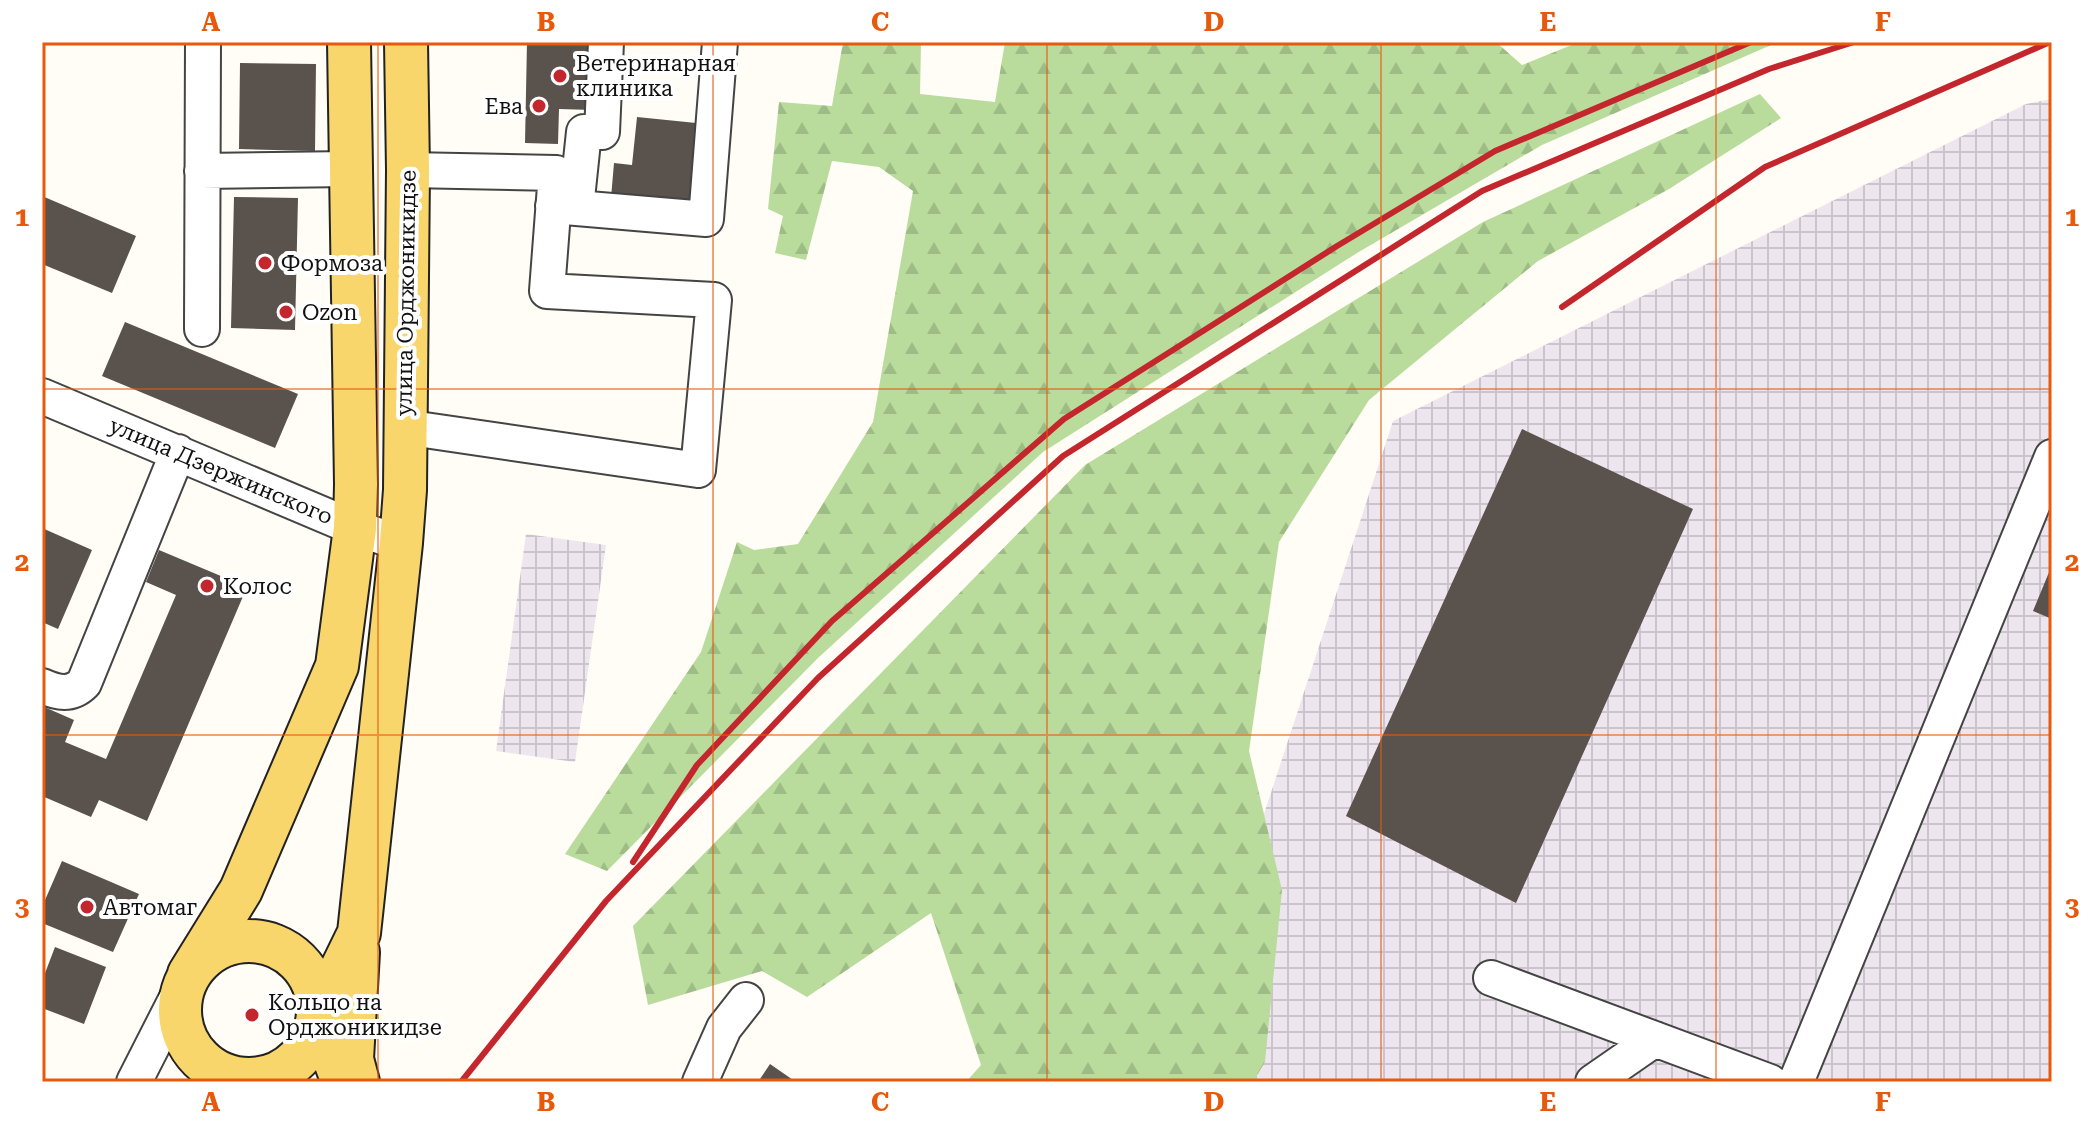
<svg xmlns="http://www.w3.org/2000/svg" width="2094" height="1124" viewBox="0 0 2094 1124" font-family="'Roboto Serif',serif">
	<style>
		.industrial { fill: url(#industrial-grid) }
		.forest { fill: url(#forest-firs) }
		.building { fill: #5a524d }
		.lines { fill: none; stroke-linecap: round; stroke-linejoin: round }
		.minor-casing { stroke: #444; stroke-width: 38 }
		.major-casing { stroke: #222; stroke-width: 46 }
		.minor { stroke: #fff; stroke-width: 34 }
		.major { stroke: #f9d66b; stroke-width: 42 }
		.rail { stroke: #c4262e; stroke-width: 6 }
		.grid { fill: none; stroke: #e8590c; stroke-width: 2; stroke-opacity: 0.55 }
		.poi-dot { fill: #c4262e; stroke: #fff; stroke-width: 3 }
		.labels { text-anchor: middle; dominant-baseline: central; stroke-width: 8; stroke-linejoin: round; paint-order: stroke }
		.poi-label { font-size: 22px; fill: #111; stroke: #fff; text-anchor: start }
		.street-label { font-size: 22px; fill: #111; stroke: #fff }
		.neatline { fill: none; stroke: #e8590c; stroke-width: 3 }
		.grid-label { font-size: 26px; text-anchor: middle; font-weight: bold; fill: #e8590c }
	</style>
	<defs>
		<pattern id="industrial-grid" width="8" height="8" patternUnits="userSpaceOnUse" patternTransform="scale(2)"><rect width="8" height="8" fill="#eee6ef"/><path d="M0 4h8M4 0v8" fill="none" stroke="#cbc4cc"/></pattern>
		<pattern id="forest-firs" width="22" height="20" patternUnits="userSpaceOnUse" patternTransform="scale(2)"><rect width="22" height="20" fill="#b9dc9c"/><path d="M5 1l3.5 6h-7zM16 11l3.5 6h-7z" fill="#9ebc85"/></pattern>
	</defs>
	<rect width="100%" height="100%" fill="#fffdf5"/>
	<!-- industrial -->
	<path class="industrial" d="M 2052,99 L 2052,1082 L 1176,1082 L 1393,421 L 2026,104 Z
		M 526,534 L 606,545 L 575,762 L 496,751 Z"/>
	<!-- forest -->
	<path class="forest" d="M 843,42 L 921,42 L 920,94 L 995,102 L 1005,42 L 1496,42 L 1522,65 L 1579,42 L 1778,42 L 1542,145 L 1357,253 L 1043,452 L 818,658 L 607,871 L 565,854 L 701,652 L 737,542 L 754,550 L 798,544 L 873,422 L 913,191 L 879,167 L 832,161 L 806,260 L 775,253 L 783,216 L 768,209 L 779,102 L 832,106 Z
		M 1760,94 L 1781,118 L 1669,189 L 1538,261 L 1369,400 L 1279,542 L 1249,751 L 1282,890 L 1265,1062 L 1253,1082 L 966,1082 L 981,1065 L 931,913 L 807,997 L 762,971 L 648,1005 L 633,926 L 1085,465 L 1483,222 Z"/>
	<!-- building -->
	<path class="building" d="M 527,42 L 594,42 L 592,110 L 559,109 L 558,144 L 525,143 Z
		M 240,63 L 316,64 L 315,151 L 239,149 Z
		M 637,117 L 706,124 L 697,208 L 611,198 L 614,163 L 632,165 Z
		M 42,196 L 136,236 L 112,293 L 42,264 Z
		M 234,197 L 298,198 L 295,330 L 231,328 Z
		M 125,322 L 298,394 L 275,448 L 102,376 Z
		M 1522,429 L 1693,509 L 1516,903 L 1346,816 Z
		M 42,528 L 92,550 L 58,629 L 42,622 Z
		M 159,550 L 247,587 L 147,821 L 99,800 L 91,817 L 42,796 L 42,706 L 74,720 L 65,742 L 106,759 L 176,595 L 146,582 Z
		M 2052,565 L 2052,619 L 2033,611 Z
		M 62,861 L 139,894 L 113,952 L 42,923 L 42,907 Z
		M 55,947 L 106,967 L 84,1024 L 42,1008 L 42,981 Z
		M 770,1064 L 796,1082 L 758,1082 Z"/>
	<g class="lines">
		<!-- minor casing -->
		<g class="minor-casing">
			<path id="minor" d="M 202,171 L 350,169
				M 553,206 L 706,219 L 720,42
				M 576,208 L 584,132 L 602,132 L 606,42
				M 202,329 L 203,42
				M 42,396 L 355,528 L 401,543
				M 404,427 L 698,470 L 714,300 L 547,291 L 556,173 L 408,170
				M 42,686 C 58,693 71,696 84,683 L 178,452
				M 1491,978 L 1770,1082
				M 134,1082 L 189,974
				M 239,1082 L 242,1079
				M 700,1082 L 724,1028 L 746,1000
				M 1593,1082 L 1655,1039
				M 1796,1082 L 2052,457"/>
		</g>
		<!-- major casing -->
		<g class="major-casing">
			<path id="major" d="M180 1010a69 69 0 1 1 138 0a69 69 0 1 1-138 0Z
				M 358,952 L 352,1059 L 358,1082
				M 189,974 L 241,890 L 337,666 L 355,528 L 356,484 L 349,42
				M 343,1082 L 318,1017 L 359,933 L 401,543 L 405,490 L 408,170 L 406,42"/>
		</g>
		<!-- minor -->
		<use href="#minor" class="minor"/>
		<!-- major -->
		<use href="#major" class="major"/>
		<!-- rail -->
		<path class="rail" d="M 1562,307 L 1765,167 L 2050,42
			M 633,862 L 697,765 L 832,621 L 1064,419 L 1337,246 L 1495,151 L 1751,42
			M 461,1082 L 606,901 L 818,678 L 1063,456 L 1482,191 L 1769,69 L 1854,42"/>
	</g>
	<!-- grid -->
	<path class="grid" d="M 378,42 L 378,1082M 713,42 L 713,1082M 1047,42 L 1047,1082M 1381,42 L 1381,1082M 1716,42 L 1716,1082M 42,389 L 2052,389M 42,735 L 2052,735"/>
	<!-- markers -->
	<g class="poi-dot">
		<circle cx="560" cy="76" r="8"/>
		<circle cx="539" cy="106" r="8"/>
		<circle cx="265" cy="263" r="8"/>
		<circle cx="286" cy="312" r="8"/>
		<circle cx="207" cy="586" r="8"/>
		<circle cx="87" cy="907" r="8"/>
		<circle cx="252" cy="1015" r="8"/>
	</g>
	<g class="labels">
		<!-- poi labels -->
		<g class="poi-label">
			<text x="576" y="63">Ветеринарная<tspan x="576" dy="25">клиника</tspan></text>
			<text x="523" y="106" text-anchor="end">Ева</text>
			<text x="281" y="263">Формоза</text>
			<text x="302" y="312">Ozon</text>
			<text x="223" y="586">Колос</text>
			<text x="103" y="907">Автомаг</text>
			<text x="268" y="1002">Кольцо на<tspan x="268" dy="25">Орджоникидзе</tspan></text>
		</g>
		<!-- street labels -->
		<g class="street-label">
			<text transform="translate(406 293) rotate(-89)">улица Орджоникидзе</text>
			<text transform="translate(221 471) rotate(23)">улица Дзержинского</text>
		</g>
	</g>
	<!-- border -->
	<rect width="2094" height="1124" fill="none" stroke="#ffffff" stroke-width="88"/>
	<rect x="44" y="44" width="2006" height="1036" class="neatline"/>
	<g class="grid-label">
		<text x="211" y="31">A</text>
		<text x="546" y="31">B</text>
		<text x="880" y="31">C</text>
		<text x="1214" y="31">D</text>
		<text x="1548" y="31">E</text>
		<text x="1883" y="31">F</text>
		<text x="22" y="226">1</text>
		<text x="2072" y="226">1</text>
		<text x="22" y="571">2</text>
		<text x="2072" y="571">2</text>
		<text x="22" y="916">3</text>
		<text x="2072" y="916">3</text>
		<text x="211" y="1111">A</text>
		<text x="546" y="1111">B</text>
		<text x="880" y="1111">C</text>
		<text x="1214" y="1111">D</text>
		<text x="1548" y="1111">E</text>
		<text x="1883" y="1111">F</text>
	</g>
</svg>
